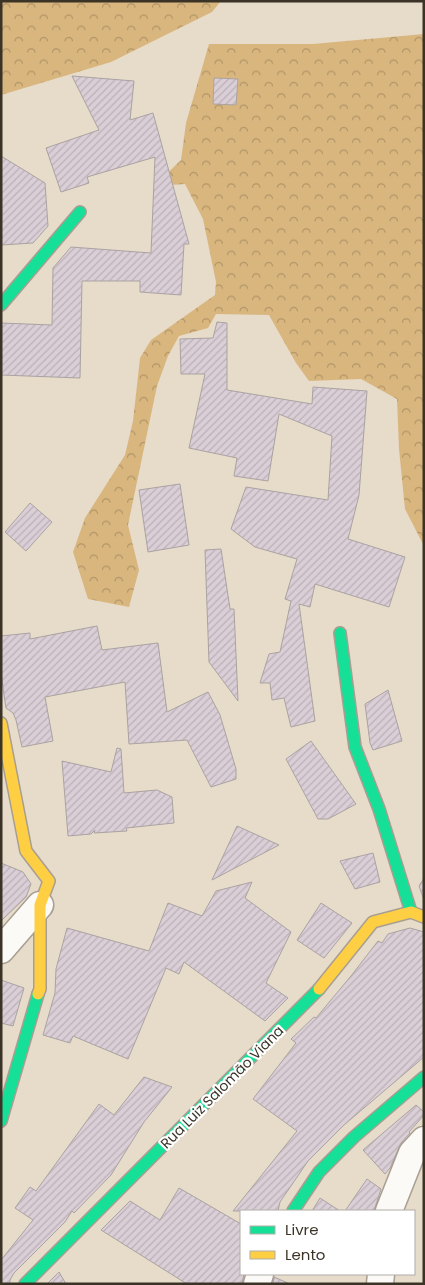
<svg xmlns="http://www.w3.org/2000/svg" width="425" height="1285" viewBox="0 0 425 1285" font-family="Poppins,sans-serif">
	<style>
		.forest { fill: url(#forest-crowns) }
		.building { fill: url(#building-hatch); stroke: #aaa3a1 }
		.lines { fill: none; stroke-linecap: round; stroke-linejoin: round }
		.street-casing { stroke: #a89e91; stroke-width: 29 }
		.fast-casing { stroke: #a89e91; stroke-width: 14 }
		.slow-casing { stroke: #a89e91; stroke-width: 14 }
		.street { stroke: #fbfaf7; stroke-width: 26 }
		.fast { stroke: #16e098; stroke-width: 11 }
		.slow { stroke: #ffcf43; stroke-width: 11 }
		.labels { text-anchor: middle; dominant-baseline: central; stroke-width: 4.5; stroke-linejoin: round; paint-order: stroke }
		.street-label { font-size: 14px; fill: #3b3326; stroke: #fff }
	</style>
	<defs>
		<pattern id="forest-crowns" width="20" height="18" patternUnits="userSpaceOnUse" patternTransform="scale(1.25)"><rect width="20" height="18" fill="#d9b67e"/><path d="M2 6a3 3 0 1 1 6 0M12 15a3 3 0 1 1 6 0" fill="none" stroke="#b19567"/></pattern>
		<pattern id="building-hatch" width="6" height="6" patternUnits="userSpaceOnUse" patternTransform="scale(1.25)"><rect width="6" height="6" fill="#daced7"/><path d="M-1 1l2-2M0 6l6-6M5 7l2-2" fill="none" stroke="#bcb1b8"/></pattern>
	</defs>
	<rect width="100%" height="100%" fill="#e7dbca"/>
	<!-- forest -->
	<path class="forest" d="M 1,1 L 221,1 L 212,12 L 111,62 L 1,95 Z
		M 424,34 L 424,546 L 405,509 L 399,449 L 397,399 L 361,379 L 309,381 L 296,363 L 269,315 L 216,314 L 208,328 L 179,336 L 168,356 L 157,386 L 128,525 L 139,570 L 129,607 L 88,599 L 73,552 L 85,518 L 125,455 L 133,421 L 140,358 L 151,340 L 215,295 L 216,282 L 203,219 L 185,184 L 154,186 L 181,160 L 186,123 L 209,44 L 313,44 Z"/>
	<!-- building -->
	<path class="building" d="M 72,76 L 134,81 L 130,120 L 153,113 L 189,244 L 184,244 L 181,295 L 140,292 L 140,281 L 82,281 L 80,378 L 1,375 L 1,323 L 52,325 L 53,268 L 71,247 L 151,253 L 155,157 L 87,177 L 89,183 L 61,192 L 46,148 L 99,130 Z
		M 214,78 L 238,79 L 236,105 L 213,104 Z
		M 1,156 L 45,183 L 48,226 L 33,243 L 1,245 Z
		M 217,322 L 227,323 L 227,390 L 312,404 L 313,387 L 367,391 L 359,495 L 348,539 L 405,557 L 389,607 L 315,584 L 310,607 L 299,604 L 315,721 L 291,727 L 284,698 L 272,700 L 270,683 L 260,683 L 269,654 L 280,652 L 291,601 L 285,599 L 297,559 L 255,547 L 231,529 L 246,487 L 328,500 L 332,436 L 279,414 L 268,481 L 234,476 L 237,458 L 189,448 L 205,374 L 181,374 L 180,339 L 213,338 Z
		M 180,484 L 189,545 L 148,552 L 139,490 Z
		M 30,503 L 52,522 L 26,551 L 5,532 Z
		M 221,549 L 230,609 L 234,609 L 238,701 L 209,662 L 205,550 Z
		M 97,626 L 102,650 L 158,643 L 167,712 L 208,692 L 220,715 L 236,769 L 236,779 L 211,787 L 187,740 L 129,744 L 125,682 L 45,697 L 53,741 L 22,747 L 16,720 L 13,713 L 6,708 L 4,695 L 1,672 L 1,636 L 30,633 L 30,639 Z
		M 388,690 L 402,741 L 373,750 L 370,743 L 365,704 Z
		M 311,741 L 356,804 L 328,819 L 318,819 L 286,759 Z
		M 117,748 L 121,749 L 124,793 L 157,790 L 172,797 L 174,823 L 126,828 L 127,831 L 94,833 L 95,830 L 91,834 L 68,836 L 62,761 L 111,772 Z
		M 237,826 L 279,845 L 212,880 Z
		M 373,853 L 380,882 L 355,889 L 340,861 Z
		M 1,863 L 23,872 L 31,884 L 26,897 L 1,921 Z
		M 424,878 L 424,900 L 419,886 Z
		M 252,882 L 245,898 L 291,932 L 266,983 L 288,998 L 265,1021 L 184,962 L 179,974 L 166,968 L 128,1059 L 73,1036 L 70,1043 L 43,1035 L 55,993 L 56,969 L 67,928 L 149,951 L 168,903 L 202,916 L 216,891 Z
		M 321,903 L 352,923 L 324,958 L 297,940 Z
		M 410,928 L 424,932 L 424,1057 L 344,1125 L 308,1161 L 280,1202 L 278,1211 L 233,1211 L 297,1131 L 253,1099 L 296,1043 L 291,1039 L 314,1017 L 316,1018 L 351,976 L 378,941 L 382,943 L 388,934 Z
		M 1,980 L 24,988 L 13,1026 L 1,1023 Z
		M 144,1077 L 172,1087 L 144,1122 L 111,1175 L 74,1213 L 72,1211 L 65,1222 L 14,1273 L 10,1280 L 10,1284 L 1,1284 L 1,1260 L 33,1220 L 15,1208 L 30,1187 L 36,1191 L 99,1104 L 114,1115 Z
		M 416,1105 L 424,1112 L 424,1115 L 409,1132 L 410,1133 L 401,1143 L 390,1168 L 385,1174 L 363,1150 Z
		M 367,1179 L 381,1189 L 374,1211 L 345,1211 Z
		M 179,1188 L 241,1224 L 241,1274 L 244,1274 L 242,1284 L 187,1284 L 101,1230 L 130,1201 L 160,1220 Z
		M 320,1198 L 340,1211 L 312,1211 Z
		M 59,1272 L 66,1284 L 47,1284 Z
		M 274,1277 L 290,1284 L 273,1284 Z"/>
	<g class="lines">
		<!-- street casing -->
		<g class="street-casing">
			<path id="street" d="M 1,950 L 40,905
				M 389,1211 L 412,1153 L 424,1140
				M 257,1284 L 260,1274
				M 380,1284 L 381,1274"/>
		</g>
		<!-- fast casing -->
		<g class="fast-casing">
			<path id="fast" d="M 1,305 L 80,212
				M 340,633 L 355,747 L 379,809 L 411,912
				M 1,1121 L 38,994
				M 293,1211 L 319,1172 L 354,1137 L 424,1077
				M 25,1284 L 319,989"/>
		</g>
		<!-- slow casing -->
		<g class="slow-casing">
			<path id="slow" d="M 1,723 L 26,851 L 49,881 L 40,905 L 40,989 L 38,994
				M 319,989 L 373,922 L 411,912 L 424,917"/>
		</g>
		<!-- street -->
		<use href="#street" class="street"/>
		<!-- fast -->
		<use href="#fast" class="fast"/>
		<!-- slow -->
		<use href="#slow" class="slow"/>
	</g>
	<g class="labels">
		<!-- street labels -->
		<g class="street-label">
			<text transform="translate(222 1087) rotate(-45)">Rua Luiz Salomão Viana</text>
		</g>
	</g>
	<!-- border -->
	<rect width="425" height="1285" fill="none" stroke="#3b3326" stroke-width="5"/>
	<!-- legend -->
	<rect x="240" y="1210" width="175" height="65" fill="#ffffff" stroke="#b1ada8"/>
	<rect x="250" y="1226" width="25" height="8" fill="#16e098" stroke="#b1ada8"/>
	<text x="285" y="1235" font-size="15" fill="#3b3326">Livre</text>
	<rect x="250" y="1251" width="25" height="8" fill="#ffcf43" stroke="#b1ada8"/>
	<text x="285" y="1260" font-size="15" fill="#3b3326">Lento</text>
</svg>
